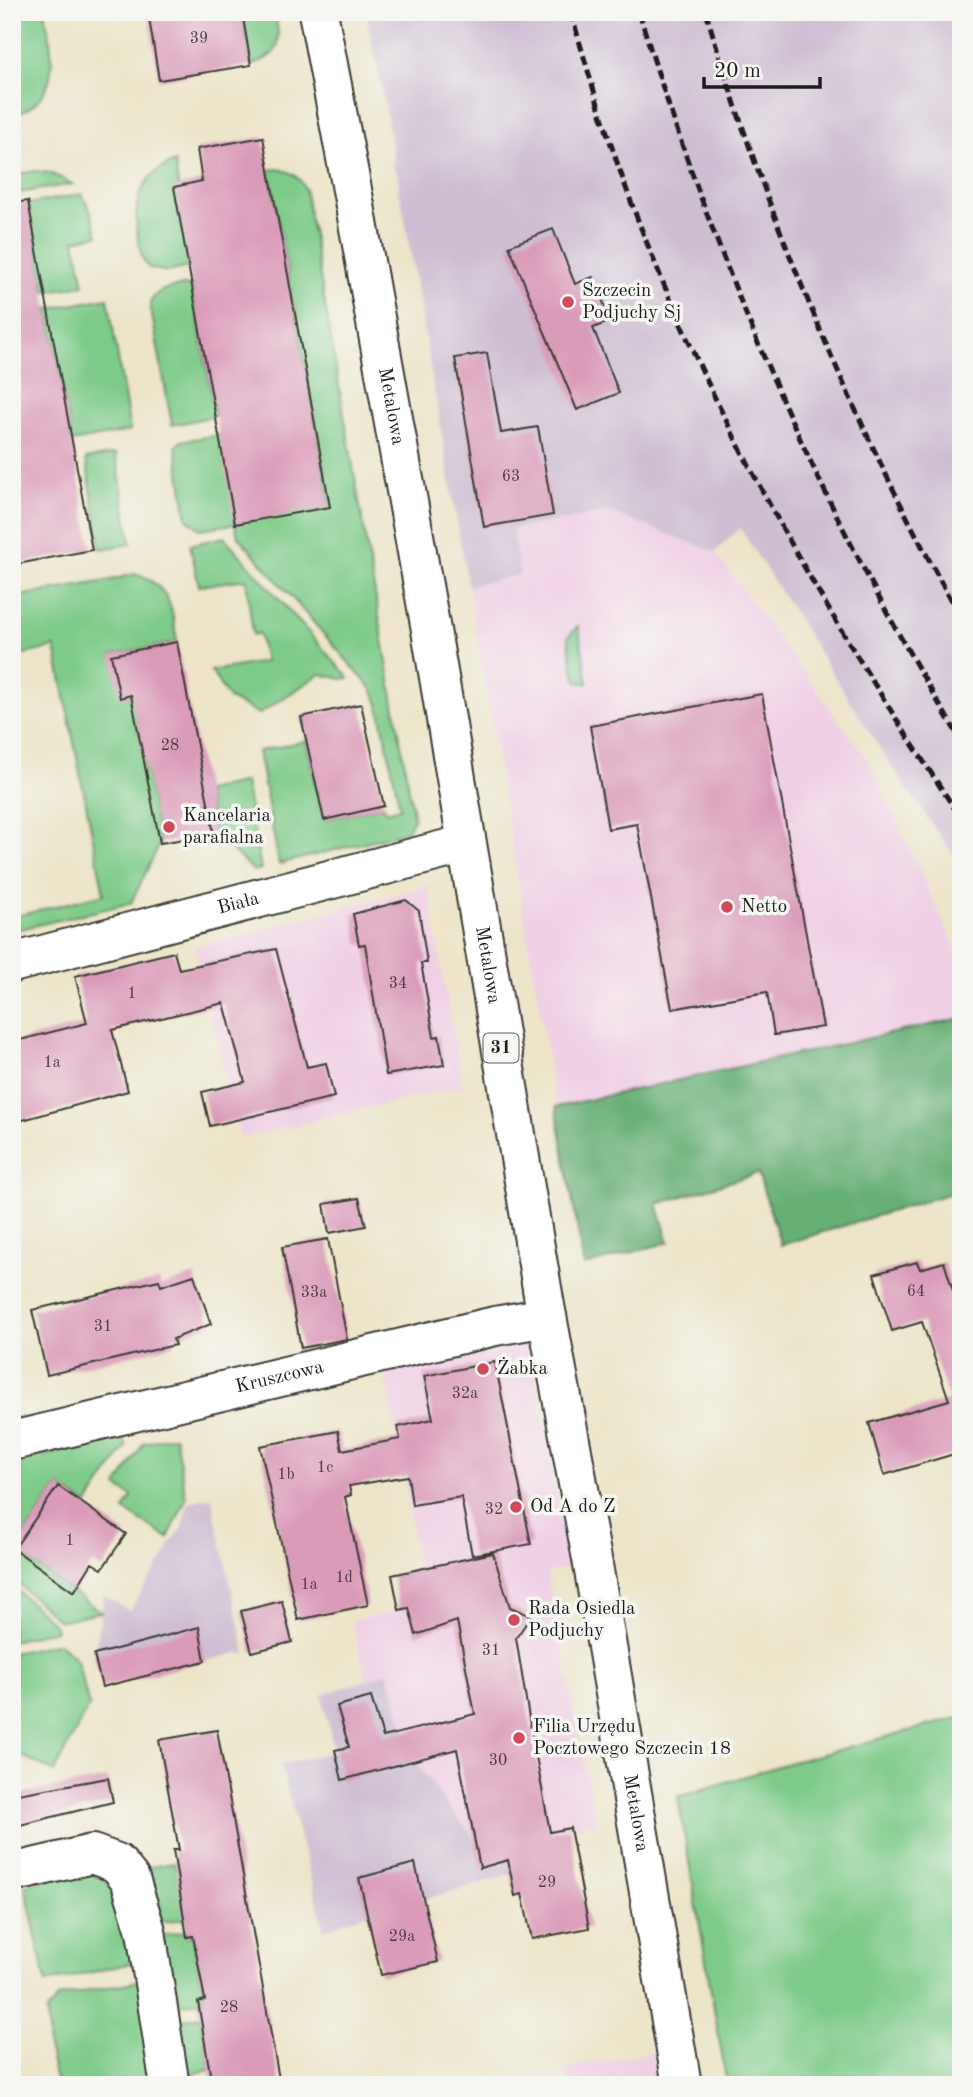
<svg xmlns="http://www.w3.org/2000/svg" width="973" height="2097" viewBox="0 0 973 2097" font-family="'Old Standard TT',serif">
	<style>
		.built { fill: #f0d0e5 }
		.industrial { fill: #cebed2 }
		.green { fill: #7ecb89; stroke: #4d7452; stroke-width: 2 }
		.forest { fill: #66af75; stroke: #416648; stroke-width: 2 }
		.building { fill: #da9bb9 }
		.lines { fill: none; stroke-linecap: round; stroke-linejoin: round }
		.minor-casing { stroke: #3b3a36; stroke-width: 42 }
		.primary-casing { stroke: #3b3a36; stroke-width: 42 }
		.minor { stroke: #fff; stroke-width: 38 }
		.primary { stroke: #fff; stroke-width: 38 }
		.rail { stroke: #1c1c1c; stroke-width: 5; stroke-dasharray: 10 5; stroke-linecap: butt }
		.poi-dot { fill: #d1495b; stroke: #f6f6f2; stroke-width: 2.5 }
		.labels { text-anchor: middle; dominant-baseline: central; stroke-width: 7; stroke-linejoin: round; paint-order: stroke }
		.number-label { font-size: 16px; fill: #4c3c43 }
		.shield { fill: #f6f6f2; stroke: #5d5d5c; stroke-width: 2 }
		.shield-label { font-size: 18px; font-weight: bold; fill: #1c1c1c }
		.poi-label { font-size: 19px; fill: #1c1c1c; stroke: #f6f6f2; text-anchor: start }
		.street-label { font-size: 19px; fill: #1c1c1c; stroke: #f6f6f2 }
	</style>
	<rect width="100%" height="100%" fill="#f6f6f2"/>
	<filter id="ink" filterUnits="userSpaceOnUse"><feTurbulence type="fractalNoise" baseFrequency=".0143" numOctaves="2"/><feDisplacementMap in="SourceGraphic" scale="14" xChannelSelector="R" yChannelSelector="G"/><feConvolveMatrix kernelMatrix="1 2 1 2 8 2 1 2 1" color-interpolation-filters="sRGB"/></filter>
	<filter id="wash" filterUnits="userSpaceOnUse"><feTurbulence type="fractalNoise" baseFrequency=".00686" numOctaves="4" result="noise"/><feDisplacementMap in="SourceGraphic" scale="28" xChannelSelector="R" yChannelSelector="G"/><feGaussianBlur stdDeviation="1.57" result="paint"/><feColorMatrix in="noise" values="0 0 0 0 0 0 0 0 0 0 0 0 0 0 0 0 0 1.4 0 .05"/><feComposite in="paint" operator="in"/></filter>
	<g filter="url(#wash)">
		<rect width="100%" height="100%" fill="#ece5c9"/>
		<!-- built -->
		<path class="built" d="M 610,512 L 715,552 L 868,760 L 961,960 L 961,1018 L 556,1107 L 468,586 L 520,575 L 512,530 Z
			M 428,886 L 462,1086 L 240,1138 L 195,947 Z
			M 511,1338 L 521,1341 L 531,1350 L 569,1567 L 547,1573 L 596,1823 L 479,1845 L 413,1761 L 389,1674 L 366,1680 L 352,1621 L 422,1605 L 408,1501 L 384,1366 Z
			M 654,2052 L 659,2085 L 569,2085 L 566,2068 Z"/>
		<!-- industrial -->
		<path class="industrial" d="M 366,12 L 961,12 L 961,866 L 890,764 L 740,528 L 715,552 L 610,512 L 512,529 L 520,575 L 468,586 L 401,197 L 397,191 L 399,186 L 397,173 L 391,165 L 394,160 L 384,100 Z
			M 211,1497 L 246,1654 L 238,1653 L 102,1687 L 94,1655 L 104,1595 L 129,1611 L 168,1552 L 169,1545 L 181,1529 L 189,1502 Z
			M 388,1673 L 414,1761 L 479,1845 L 512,1839 L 518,1872 L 423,1900 L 367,1913 L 324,1930 L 281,1765 L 334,1751 L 322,1695 Z"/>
		<!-- green -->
		<path class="green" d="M 12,12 L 45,12 C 53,56 63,97 12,117 Z
			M 242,12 L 275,12 C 280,43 284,54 251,65 Z
			M 175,162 L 189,267 L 167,272 L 149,268 C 141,260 140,249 138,238 C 132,203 140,174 175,162 Z
			M 277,169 C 291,171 299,176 305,189 L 414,819 L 405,832 L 279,864 L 258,751 L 306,741 L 324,820 L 384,806 L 386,812 L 400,808 L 378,701 L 371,688 L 238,536 L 235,524 L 200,529 L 187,519 L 176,446 L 181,441 L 219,435 L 330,506 L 269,170 Z
			M 35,171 L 50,173 L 73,184 L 12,194 L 12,175 Z
			M 82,194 L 91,212 L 98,235 L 75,240 L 84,285 L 45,292 L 28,204 Z
			M 192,285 L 215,416 L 172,425 L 150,304 C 156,286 176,287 192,285 Z
			M 108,298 L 130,431 L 72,442 L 48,309 Z
			M 116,454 L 131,544 L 101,549 L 86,459 Z
			M 224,537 L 349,678 L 343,679 L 320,674 L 259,714 L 229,699 L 211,671 L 265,662 L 259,633 L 253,635 L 246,579 L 199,586 L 190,545 Z
			M 135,574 C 171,585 172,609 177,642 L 112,655 L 121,697 L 132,695 L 160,843 L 131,903 L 12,931 L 12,917 L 104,894 L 55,647 L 12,657 L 12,597 L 107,581 Z
			M 578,626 L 588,683 L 578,682 L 574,674 L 568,637 Z
			M 245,782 L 261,869 L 254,871 L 214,834 L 206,791 Z
			M 175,1436 L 186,1499 L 168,1538 L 124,1510 L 132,1497 L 117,1486 L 144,1443 Z
			M 122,1437 L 127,1445 L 87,1505 L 58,1486 L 14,1549 L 101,1612 L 59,1621 L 12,1578 L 12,1463 Z
			M 12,1586 L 55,1625 L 56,1630 L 12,1641 Z
			M 59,1643 L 77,1660 L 89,1706 L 54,1772 L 12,1751 L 12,1653 Z
			M 961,1717 L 961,2085 L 727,2085 L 678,1797 L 785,1764 Z
			M 174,1863 L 175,1868 L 182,1868 L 191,1918 L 156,1923 L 144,1868 Z
			M 85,1868 L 125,1894 L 140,1961 L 46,1983 L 25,1885 Z
			M 186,1931 L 187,1937 L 193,1936 L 205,2000 L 167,2007 L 154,1937 Z
			M 144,1980 L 152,2069 L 144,2085 L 57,2085 L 49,2051 L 47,2011 L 59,1997 Z
			M 200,2016 L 210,2070 L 180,2076 L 170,2022 Z"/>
		<!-- forest -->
		<path class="forest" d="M 961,1018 L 961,1190 L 781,1245 L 758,1173 L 657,1204 L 669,1242 L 584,1266 L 556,1107 Z"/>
		<g id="blocks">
			<!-- building -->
			<path class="building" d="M 148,12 L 242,12 L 251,65 L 159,80 Z
				M 263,137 L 330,507 L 235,524 L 174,187 L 202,181 L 197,149 Z
				M 28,201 L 92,550 L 12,565 L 12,203 Z
				M 553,229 L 575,284 L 593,277 L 611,321 L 593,328 L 619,393 L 577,410 L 509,246 Z
				M 487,353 L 501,433 L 538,427 L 553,515 L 484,527 L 455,358 Z
				M 177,642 L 214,834 L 160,843 L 131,695 L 120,698 L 111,655 Z
				M 762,694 L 823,1027 L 774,1035 L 767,992 L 672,1009 L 637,824 L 608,829 L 590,726 Z
				M 361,704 L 384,806 L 324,820 L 301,717 Z
				M 406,900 L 419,911 L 427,963 L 421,963 L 434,1037 L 439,1036 L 444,1065 L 386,1075 L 365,944 L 359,945 L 353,914 Z
				M 276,949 L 307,1067 L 326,1063 L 334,1097 L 210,1126 L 202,1092 L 245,1082 L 224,1003 L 112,1030 L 128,1091 L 12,1123 L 12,1042 L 87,1023 L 75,976 L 174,952 L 179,969 Z
				M 359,1198 L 366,1226 L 329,1233 L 324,1204 Z
				M 328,1239 L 347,1339 L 301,1348 L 282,1247 Z
				M 917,1262 L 920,1269 L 944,1262 L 961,1316 L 961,1452 L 884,1475 L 869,1423 L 949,1400 L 922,1322 L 892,1331 L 874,1274 Z
				M 194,1275 L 211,1324 L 173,1339 L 175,1345 L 47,1375 L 32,1310 L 159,1280 L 161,1286 Z
				M 495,1362 L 531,1544 L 472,1555 L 461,1497 L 412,1505 L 408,1476 L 349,1486 L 351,1495 L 345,1497 L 368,1605 L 298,1620 L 260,1446 L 338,1431 L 342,1450 L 400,1439 L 398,1427 L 433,1419 L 424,1376 Z
				M 58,1486 L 126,1534 L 102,1569 L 92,1563 L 74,1592 L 14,1549 Z
				M 493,1553 L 510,1607 L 531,1616 L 516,1638 L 529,1718 L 550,1832 L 570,1828 L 589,1928 L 532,1939 L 522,1894 L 515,1896 L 508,1860 L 480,1868 L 457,1749 L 342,1780 L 335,1750 L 349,1747 L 337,1706 L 371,1697 L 383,1737 L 475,1714 L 457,1621 L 416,1635 L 409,1608 L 399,1610 L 392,1575 Z
				M 282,1601 L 292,1642 L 252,1652 L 241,1611 Z
				M 199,1627 L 205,1661 L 102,1687 L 94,1655 Z
				M 217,1730 L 229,1796 L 280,2085 L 212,2085 L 198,2002 L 205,2000 L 193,1936 L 187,1937 L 173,1850 L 179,1850 L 159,1740 Z
				M 108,1778 L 113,1802 L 12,1827 L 12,1795 Z
				M 415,1863 L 438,1962 L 381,1975 L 359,1878 Z"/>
		</g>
	</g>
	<g filter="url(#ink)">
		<use href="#blocks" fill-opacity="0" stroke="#3b3a36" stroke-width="2"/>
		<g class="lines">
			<!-- minor casing -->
			<g class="minor-casing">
				<g id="minor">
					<path id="s1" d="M 12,963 L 466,844"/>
					<path id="s2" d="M 12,1441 L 495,1326 L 547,1317"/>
					<path d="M 12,1873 L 92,1854 L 117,1863 L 130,1879 L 146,1931 L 169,2080 L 167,2085"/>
				</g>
			</g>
			<!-- primary casing -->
			<g class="primary-casing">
				<g id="primary">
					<path id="s3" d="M 318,12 L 354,200 L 431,630 L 544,1300 L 592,1559 L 682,2085"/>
				</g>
			</g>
			<!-- minor -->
			<use href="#minor" class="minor"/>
			<!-- primary -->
			<use href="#primary" class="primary"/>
			<!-- rail -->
			<path class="rail" d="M 571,12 C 594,94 619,175 651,253 C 731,453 841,639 961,818
				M 639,12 C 716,266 822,515 961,740
				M 706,12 C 768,222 855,427 961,619"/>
		</g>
	</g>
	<!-- markers -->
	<g class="poi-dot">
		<circle cx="568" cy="302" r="7"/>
		<circle cx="169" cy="827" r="7"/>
		<circle cx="727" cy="907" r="7"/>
		<circle cx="483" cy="1369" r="7"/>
		<circle cx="516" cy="1507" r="7"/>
		<circle cx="514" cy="1620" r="7"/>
		<circle cx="519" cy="1738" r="7"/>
	</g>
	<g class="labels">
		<!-- number labels -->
		<g class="number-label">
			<text x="199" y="39">39</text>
			<text x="511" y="477">63</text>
			<text x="170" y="746">28</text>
			<text x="398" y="984">34</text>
			<text x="132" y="994">1</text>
			<text x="52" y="1063">1a</text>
			<text x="916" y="1292">64</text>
			<text x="314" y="1293">33a</text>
			<text x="103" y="1327">31</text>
			<text x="465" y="1394">32a</text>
			<text x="325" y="1468">1c</text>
			<text x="286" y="1475">1b</text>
			<text x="494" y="1510">32</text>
			<text x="70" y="1541">1</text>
			<text x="344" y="1578">1d</text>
			<text x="309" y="1585">1a</text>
			<text x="491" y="1651">31</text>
			<text x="498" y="1761">30</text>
			<text x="547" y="1883">29</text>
			<text x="402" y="1937">29a</text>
			<text x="229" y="2008">28</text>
		</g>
		<!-- shield labels -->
		<rect class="shield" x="483.5" y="1033.5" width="35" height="29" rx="5"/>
		<g class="shield-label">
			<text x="501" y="1048">31</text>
		</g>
		<!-- poi labels -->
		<g class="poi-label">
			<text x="582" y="291">Szczecin<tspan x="582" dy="22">Podjuchy Sj</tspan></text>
			<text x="183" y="816">Kancelaria<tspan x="183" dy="22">parafialna</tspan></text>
			<text x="741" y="907">Netto</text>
			<text x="497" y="1369">Żabka</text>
			<text x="530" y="1507">Od A do Z</text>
			<text x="528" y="1609">Rada Osiedla<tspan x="528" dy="22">Podjuchy</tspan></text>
			<text x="533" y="1727">Filia Urzędu<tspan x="533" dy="22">Pocztowego Szczecin 18</tspan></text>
		</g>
		<!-- street labels -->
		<g class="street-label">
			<text stroke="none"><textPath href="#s3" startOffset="401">Metalowa</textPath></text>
			<text stroke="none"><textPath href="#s1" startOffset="234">Biała</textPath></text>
			<text stroke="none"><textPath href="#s3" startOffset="968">Metalowa</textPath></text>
			<text stroke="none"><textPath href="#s2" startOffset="275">Kruszcowa</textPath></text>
			<text stroke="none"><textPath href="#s3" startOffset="1829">Metalowa</textPath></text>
		</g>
	</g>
	<!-- margin -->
	<rect width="973" height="2097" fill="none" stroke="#f6f6f2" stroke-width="42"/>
	<!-- scale -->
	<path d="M704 77v10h116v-10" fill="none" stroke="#1c1c1c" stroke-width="3.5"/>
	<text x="714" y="77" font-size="21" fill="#1c1c1c" stroke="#f6f6f2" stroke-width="5" paint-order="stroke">20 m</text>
</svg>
